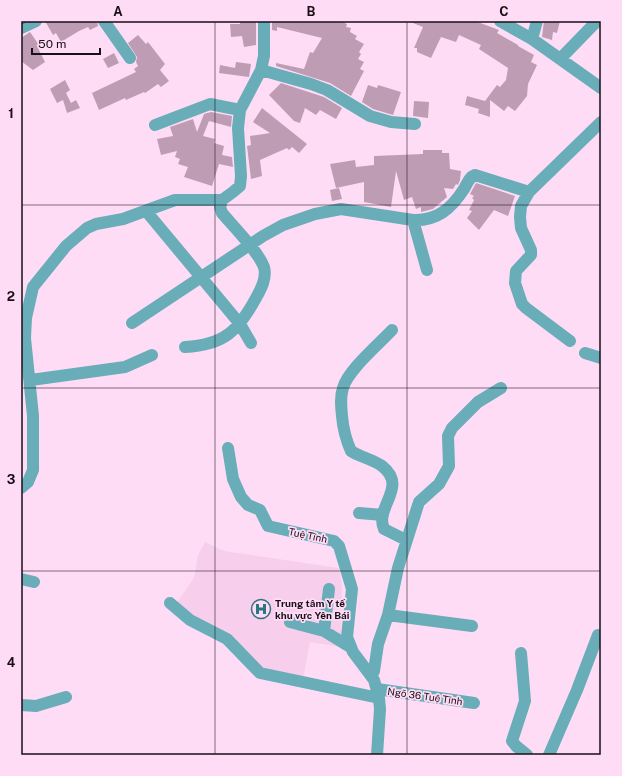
<svg xmlns="http://www.w3.org/2000/svg" width="622" height="776" viewBox="0 0 622 776" font-family="'Public Sans',sans-serif">
	<style>
		.built { fill: #f7ceec }
		.building { fill: #be9db4 }
		.lines { fill: none; stroke-linecap: round; stroke-linejoin: round }
		.minor { stroke: #68adb8; stroke-width: 12 }
		.rail-casing { stroke: #362732; stroke-width: 4 }
		.rail { stroke: #ffdcf5; stroke-width: 2.5; stroke-dasharray: 8; stroke-linecap: butt }
		.grid { fill: none; stroke: #1a0e17; stroke-width: 1; stroke-opacity: 0.55 }
		.labels { text-anchor: middle; dominant-baseline: central; stroke-width: 3.5; stroke-linejoin: round; paint-order: stroke }
		.street-label { font-size: 10px; fill: #1a0e17; stroke: #ffdcf5 }
		.poi-label { font-size: 10px; font-weight: bold; fill: #1a0e17; stroke: #ffdcf5; text-anchor: start }
		.neatline { fill: none; stroke: #1a0e17; stroke-width: 1.5 }
		.grid-label { font-size: 13px; text-anchor: middle; font-weight: bold; fill: #1a0e17 }
	</style>
	<rect width="100%" height="100%" fill="#ffdcf5"/>
	<!-- built -->
	<path class="built" d="M 205,542 L 224,551 L 339,568 L 342,586 L 341,647 L 310,642 L 303,679 L 261,671 L 176,604 L 194,578 L 198,555 Z"/>
	<!-- building -->
	<path class="building" d="M 45,21 L 97,21 L 98,26 L 90,30 L 88,27 L 79,31 L 61,42 L 56,33 L 53,35 Z
		M 240,21 L 256,21 L 256,45 L 244,47 L 242,36 L 231,37 L 230,24 L 240,24 Z
		M 272,21 L 340,21 L 347,24 L 346,27 L 351,28 L 350,32 L 357,36 L 355,39 L 364,44 L 359,52 L 361,54 L 358,59 L 364,62 L 360,69 L 364,71 L 351,96 L 330,83 L 276,66 L 276,63 L 304,69 L 310,52 L 313,53 L 322,38 L 277,27 L 277,31 L 272,30 Z
		M 408,21 L 475,21 L 499,30 L 497,33 L 518,45 L 518,46 L 534,55 L 531,62 L 537,65 L 528,84 L 527,96 L 515,111 L 508,106 L 504,111 L 490,100 L 490,117 L 478,113 L 479,109 L 465,105 L 467,96 L 485,101 L 497,85 L 500,87 L 506,80 L 508,68 L 479,49 L 481,45 L 459,35 L 456,42 L 441,37 L 431,58 L 417,52 L 417,48 L 414,48 L 423,27 Z
		M 544,21 L 560,21 L 557,33 L 553,32 L 552,40 L 542,37 Z
		M 30,32 L 39,45 L 37,46 L 45,62 L 33,70 L 21,61 L 21,38 Z
		M 138,35 L 146,44 L 148,42 L 165,64 L 160,70 L 169,81 L 161,87 L 158,84 L 145,93 L 144,92 L 126,100 L 125,98 L 99,110 L 92,93 L 136,72 L 134,69 L 138,66 L 136,62 L 137,57 L 128,43 Z
		M 114,53 L 119,63 L 108,68 L 103,59 Z
		M 236,62 L 251,64 L 249,77 L 219,73 L 220,65 L 235,68 Z
		M 65,80 L 70,90 L 66,93 L 71,103 L 76,100 L 80,108 L 67,113 L 63,100 L 57,103 L 50,89 Z
		M 281,83 L 324,97 L 342,108 L 336,119 L 320,110 L 316,115 L 305,108 L 300,123 L 294,121 L 269,95 Z
		M 368,85 L 377,88 L 378,85 L 401,92 L 393,115 L 373,109 L 362,102 Z
		M 414,101 L 429,102 L 428,118 L 413,116 Z
		M 262,108 L 307,144 L 299,153 L 292,147 L 289,150 L 287,148 L 260,160 L 262,176 L 251,179 L 247,146 L 251,145 L 250,136 L 270,133 L 253,122 Z
		M 211,112 L 232,116 L 231,127 L 209,121 L 203,136 L 215,139 L 214,143 L 224,146 L 222,155 L 232,157 L 233,167 L 219,164 L 212,186 L 184,177 L 188,167 L 178,164 L 180,159 L 175,157 L 177,151 L 161,155 L 157,139 L 173,136 L 170,127 L 193,119 L 197,132 L 204,114 Z
		M 423,150 L 442,150 L 442,153 L 449,153 L 450,169 L 461,171 L 460,180 L 458,185 L 456,184 L 453,189 L 444,188 L 447,197 L 433,209 L 421,212 L 421,207 L 416,209 L 412,197 L 404,200 L 396,171 L 391,207 L 364,202 L 364,182 L 336,188 L 330,164 L 355,160 L 356,167 L 374,165 L 374,156 L 423,154 Z
		M 476,183 L 515,196 L 508,216 L 494,210 L 479,230 L 467,218 L 472,211 L 469,210 L 474,200 L 472,198 L 474,196 L 470,194 Z
		M 339,188 L 342,199 L 332,201 L 330,190 Z"/>
	<g class="lines">
		<!-- minor -->
		<path class="minor" d="M 104,21 L 130,58
			M 500,21 L 532,39 L 601,88
			M 21,28 L 36,21
			M 532,39 L 537,21
			M 561,58 L 597,21
			M 261,70 L 311,84 L 327,90 L 370,116 L 391,122 L 415,124
			M 155,125 L 210,104 L 240,110
			M 146,211 L 240,324 L 251,343
			M 413,220 L 427,270
			M 132,323 L 263,236 L 283,225 L 315,214 L 341,209 L 413,220 C 437,221 451,209 464,189 C 467,184 469,177 475,175 L 529,192
			M 392,330 C 378,345 348,370 343,388 C 340,397 341,406 342,416 C 343,428 346,440 351,451 C 360,457 372,459 382,466 C 409,487 374,507 384,529 L 406,540
			M 570,341 L 526,308 L 522,304 L 515,283 L 516,271 L 531,255 L 531,250 L 521,228 L 520,217 L 521,206 L 529,192 L 601,122
			M 185,347 C 224,345 238,331 256,298 C 261,289 267,278 264,267 C 258,251 233,226 222,213 L 220,207 L 222,200
			M 585,353 L 601,358
			M 31,380 L 125,367 L 152,355
			M 228,448 L 233,479 L 241,497 L 248,505 L 260,510 L 268,526 L 334,541 L 339,546 L 352,589 L 347,637 L 353,652 L 374,680 L 379,698 L 380,709 L 377,755
			M 21,488 L 28,482 L 33,470 L 33,416 L 25,338 L 26,318 L 33,287 L 66,246 L 87,228 L 96,224 L 123,219 L 175,200 L 222,200 L 233,192 L 240,186 L 241,176 L 238,128 L 240,110 L 261,70 L 264,56 L 264,21
			M 359,513 L 383,515
			M 21,579 L 34,582
			M 170,603 L 190,620 L 227,639 L 260,673 L 379,698
			M 388,615 L 472,626
			M 290,622 L 324,631 L 350,647
			M 324,631 L 329,589
			M 521,653 L 525,701 L 512,741 L 516,746 L 527,755
			M 368,671 L 374,671 L 378,644 L 388,615 L 398,568 L 419,502 L 439,484 L 449,466 L 448,436 L 452,428 L 478,402 L 501,388
			M 377,689 L 474,703
			M 21,705 L 36,706 L 66,697
			M 549,755 L 577,690 L 598,635"/>
		<!-- rail casing -->
		<g class="rail-casing">
			<path id="rail" d="M 21,22 L 24,21"/>
		</g>
		<!-- rail -->
		<use href="#rail" class="rail"/>
	</g>
	<!-- grid -->
	<path class="grid" d="M 215,21 L 215,755M 407,21 L 407,755M 21,205 L 601,205M 21,388 L 601,388M 21,571 L 601,571"/>
	<!-- icons -->
	<defs>
		<g id="hospital-ring" transform="scale(1)"><circle r="9.5" fill="#ffdcf5" stroke="#2d757f" stroke-width="1.5"/><path d="M-5-5h3v3.5h4V-5h3V5h-3V1.5h-4V5h-3Z" fill="#2d757f"/></g>
	</defs>
	<g fill-rule="evenodd">
		<use href="#hospital-ring" x="261" y="609"/>
	</g>
	<g class="labels">
		<!-- street labels -->
		<g class="street-label">
			<text transform="translate(308 535) rotate(12)">Tuệ Tĩnh</text>
			<text transform="translate(425 696) rotate(8)">Ngõ 36 Tuệ Tĩnh</text>
		</g>
		<!-- poi labels -->
		<g class="poi-label">
			<text x="275" y="603">Trung tâm Y tế<tspan x="275" dy="12">khu vực Yên Bái</tspan></text>
		</g>
	</g>
	<!-- border -->
	<rect width="622" height="776" fill="none" stroke="#ffdcf5" stroke-width="44"/>
	<!-- scale -->
	<path d="M32 48v6h68v-6" fill="none" stroke="#1a0e17" stroke-width="2"/>
	<text x="38" y="48" font-size="12" fill="#1a0e17" stroke="#ffdcf5" stroke-width="3" paint-order="stroke">50 m</text>
	<rect x="22" y="22" width="578" height="732" class="neatline"/>
	<g class="grid-label">
		<text x="118" y="16">A</text>
		<text x="311" y="16">B</text>
		<text x="504" y="16">C</text>
		<text x="11" y="118">1</text>
		<text x="11" y="301">2</text>
		<text x="11" y="484">3</text>
		<text x="11" y="667">4</text>
	</g>
</svg>
